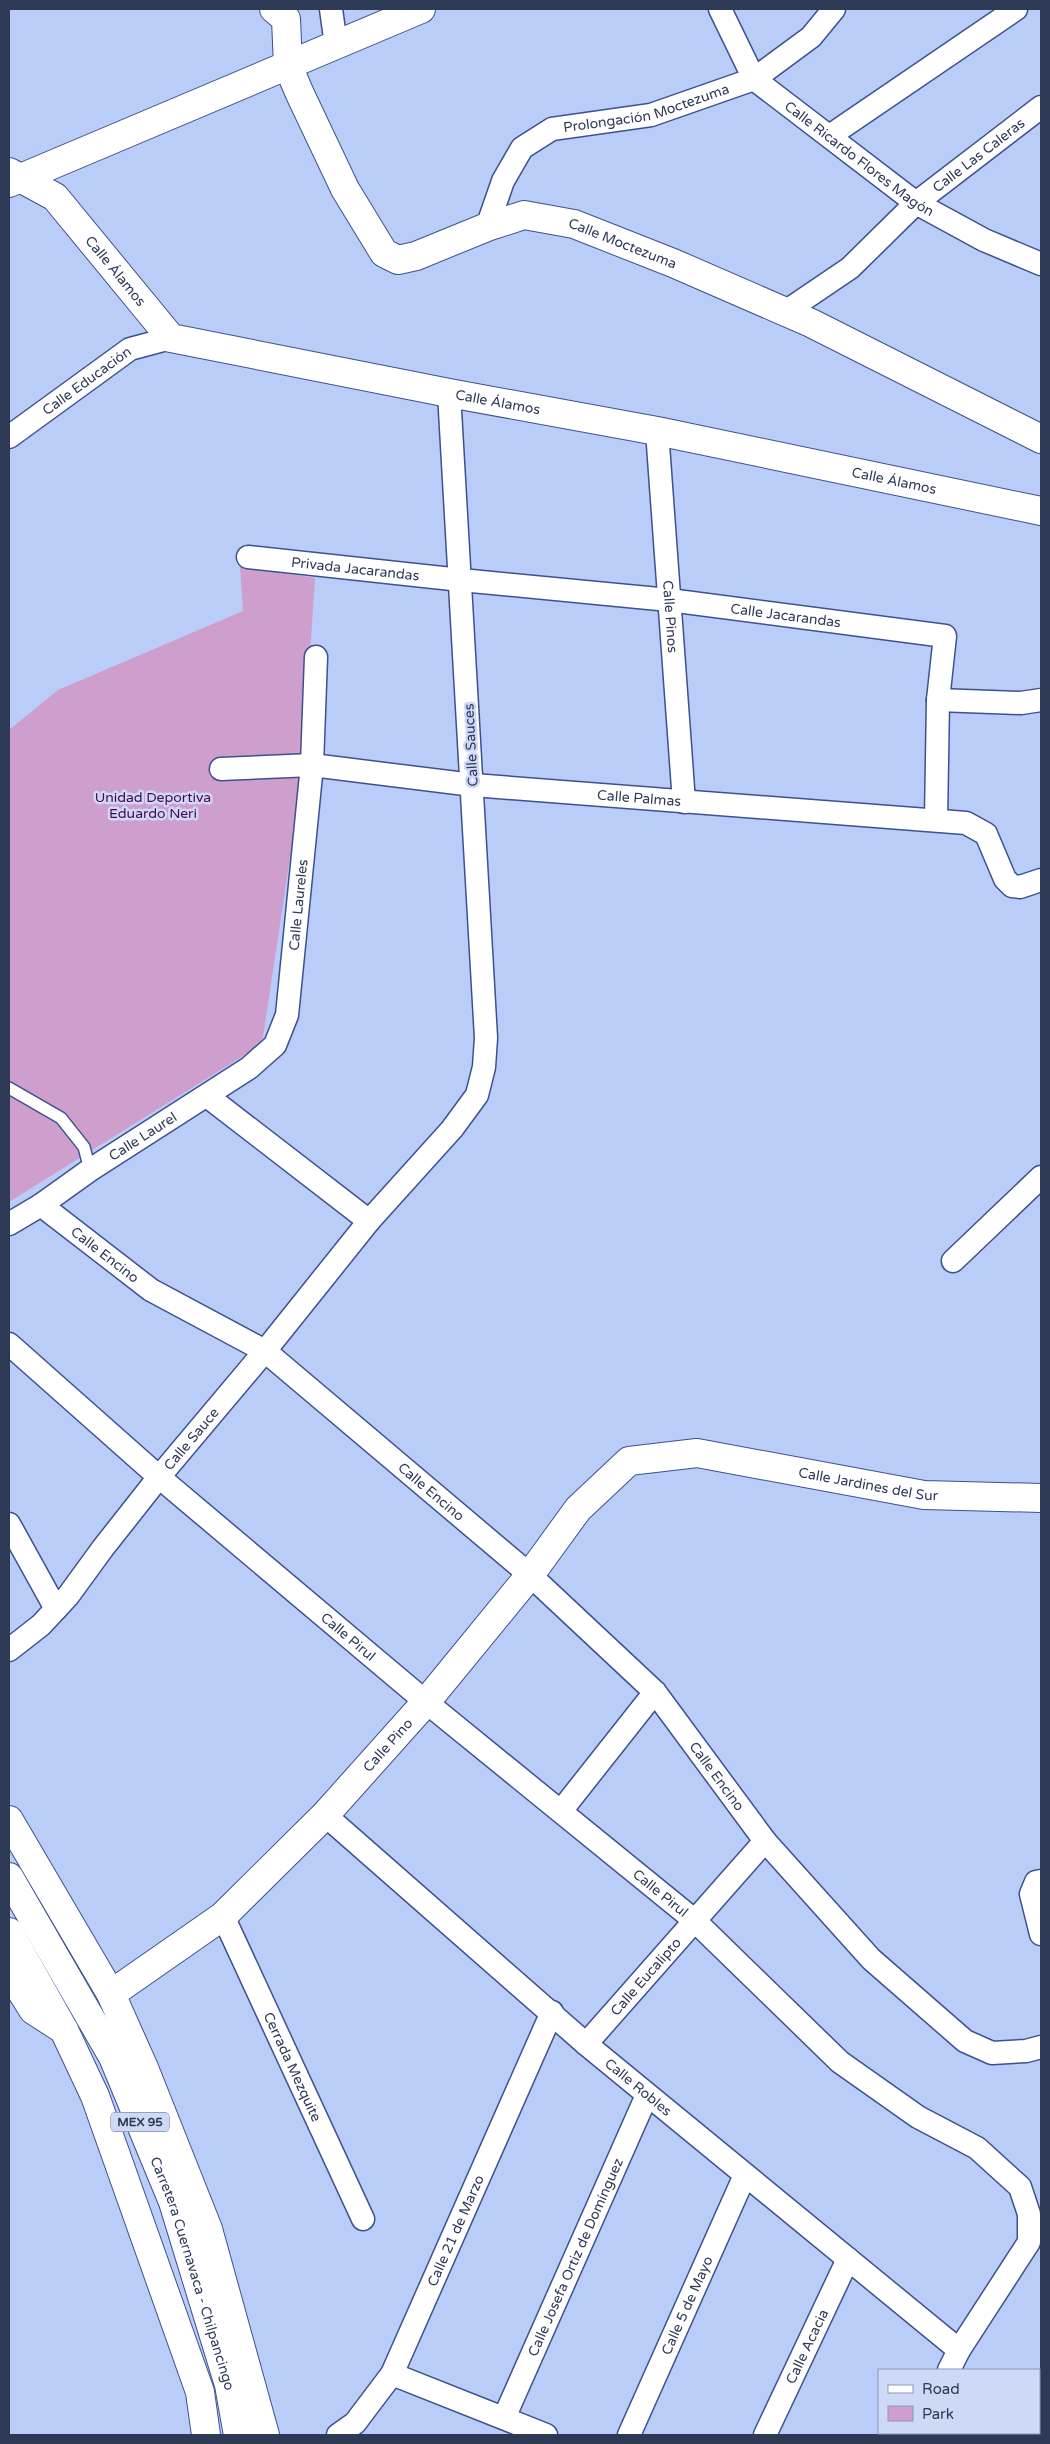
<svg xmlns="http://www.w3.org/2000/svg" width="1050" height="2444" viewBox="0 0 1050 2444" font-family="'Varela Round',sans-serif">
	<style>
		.green { fill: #ce9ecc }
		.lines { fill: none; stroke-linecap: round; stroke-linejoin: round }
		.lane-casing { stroke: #3c5191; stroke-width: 14 }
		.street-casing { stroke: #3c5191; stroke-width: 25 }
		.secondary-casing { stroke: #3c5191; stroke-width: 30 }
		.primary-casing { stroke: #3c5191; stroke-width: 30 }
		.lane { stroke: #fff; stroke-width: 11 }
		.street { stroke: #fff; stroke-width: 22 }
		.secondary { stroke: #fff; stroke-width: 28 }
		.primary { stroke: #fff; stroke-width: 28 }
		.labels { text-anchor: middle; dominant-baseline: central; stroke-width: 5; stroke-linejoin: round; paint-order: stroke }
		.shield { fill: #cdd9f7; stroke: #5e6986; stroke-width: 1 }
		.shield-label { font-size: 12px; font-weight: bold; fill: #2e3956 }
		.street-label { font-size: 14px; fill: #2e3956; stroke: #cdd9f7 }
		.park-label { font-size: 14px; fill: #4d064d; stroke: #cdd9f7 }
	</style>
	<rect width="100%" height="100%" fill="#baccf8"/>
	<!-- green -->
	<path class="green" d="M 240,566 L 315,578 L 302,778 L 262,1044 L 9,1202 L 9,730 L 58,690 L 243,611 Z"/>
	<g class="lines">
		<!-- lane casing -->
		<g class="lane-casing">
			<path id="lane" d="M 9,1088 L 61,1118 L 84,1147 L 90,1170"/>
		</g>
		<!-- street casing -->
		<g class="street-casing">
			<g id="street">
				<path d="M 331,9 L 336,45"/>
				<path id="s1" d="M 720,9 L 754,79 L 916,203 L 984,240 L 1041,264"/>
				<path d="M 831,135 L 1016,9"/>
				<path id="s2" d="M 487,227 L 503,181 L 522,148 L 552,129 L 651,115 L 754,79 L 811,37 L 834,9"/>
				<path id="s3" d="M 785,312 L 850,268 L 916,203 L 1041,107"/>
				<path id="s4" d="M 657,431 L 684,802"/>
				<path id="s5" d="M 9,437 L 130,349 L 171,338"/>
				<path id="s6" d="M 248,557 L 461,580 L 669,600 L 945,636 L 938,700 L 936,820"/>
				<path d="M 938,700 L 1021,703 L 1041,700"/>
				<path id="s7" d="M 221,769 L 312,765 L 473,785 L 966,823 L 986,834 L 1005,879 L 1012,886 L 1020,887 L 1041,880"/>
				<path d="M 207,1096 L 369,1221"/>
				<path id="s8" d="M 41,1205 L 151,1290 L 265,1351 L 530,1575 L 655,1692 L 765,1841 L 871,1959 L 965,2041 L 992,2053 L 1026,2051 L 1041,2047"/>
				<path id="s9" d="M 9,1224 L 41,1205 L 90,1170 L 249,1068 L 275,1045 L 287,1015 L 312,765 L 316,657"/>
				<path d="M 953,1261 L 1041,1177"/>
				<path id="s10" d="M 9,1344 L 159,1477 L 426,1702 L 694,1920 L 840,2062 L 918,2117 L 977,2148 L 1020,2187 L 1029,2214 L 1029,2242 L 959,2350 L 949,2370"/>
				<path d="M 9,1524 L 56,1609"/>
				<path id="s11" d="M 9,1650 L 41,1625 L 68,1596 L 103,1548 L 159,1477 L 265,1351 L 369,1221 L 452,1129 L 477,1095 L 484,1067 L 486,1038 L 449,393"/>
				<path d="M 561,1811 L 655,1692"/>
				<path id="s12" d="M 325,1815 L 586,2044 L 959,2350"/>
				<path d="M 1041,1881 L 1036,1882 L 1031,1894 L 1041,1934"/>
				<path id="s13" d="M 223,1916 L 363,2219"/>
				<path id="s14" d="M 586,2044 L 765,1841"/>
				<path d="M 392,2374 L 546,2435"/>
				<path id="s15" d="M 504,2418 L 647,2095"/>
				<path id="s16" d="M 338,2435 L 355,2423 L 392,2374 L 552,2012"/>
				<path id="s17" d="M 629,2435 L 745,2175"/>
				<path id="s18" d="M 765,2435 L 848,2259"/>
				<path d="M 916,2435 L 917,2433"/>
			</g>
		</g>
		<!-- secondary casing -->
		<g class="secondary-casing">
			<g id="secondary">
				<path id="s19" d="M 274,9 L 286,19 L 288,66 L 300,94 L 345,189 L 384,253 L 398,260 L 416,256 L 487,227 L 524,215 L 574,224 L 673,263 L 811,323 L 1041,439"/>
				<path id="s20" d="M 9,172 L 55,197 L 171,338 L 449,393 L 657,431 L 1041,511"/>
				<path d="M 9,183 L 421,9"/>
				<path d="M 9,1820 L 111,1994 L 144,2068 L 208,2229 L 265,2435"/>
				<path d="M 9,1971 L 33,2010 L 64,2030"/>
				<path id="s21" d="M 111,1994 L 223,1916 L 325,1815 L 426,1702 L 530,1575 L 578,1509 L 629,1461 L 697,1453 L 924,1495 L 1041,1498"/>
			</g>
		</g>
		<!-- primary casing -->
		<g class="primary-casing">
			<g id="primary">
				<path id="s22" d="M 9,1877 L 113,2057 L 173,2202 L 229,2385 L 238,2435"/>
				<path d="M 9,1932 L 64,2030 L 95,2096 L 200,2392 L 206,2435"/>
			</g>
		</g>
		<!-- lane -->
		<use href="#lane" class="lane"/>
		<!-- street -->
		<use href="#street" class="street"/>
		<!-- secondary -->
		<use href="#secondary" class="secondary"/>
		<!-- primary -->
		<use href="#primary" class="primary"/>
	</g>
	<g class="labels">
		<!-- shield labels -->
		<rect class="shield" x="111" y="2112.5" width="58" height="19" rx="4"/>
		<g class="shield-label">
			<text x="140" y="2122">MEX 95</text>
		</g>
		<!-- street labels -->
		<g class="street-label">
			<text stroke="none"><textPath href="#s2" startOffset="219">Prolongación Moctezuma</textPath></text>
			<text stroke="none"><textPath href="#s3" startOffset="250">Calle Las Caleras</textPath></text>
			<text stroke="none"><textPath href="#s1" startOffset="210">Calle Ricardo Flores Magón</textPath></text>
			<text stroke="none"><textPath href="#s19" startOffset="526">Calle Moctezuma</textPath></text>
			<text stroke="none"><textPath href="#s20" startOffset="148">Calle Álamos</textPath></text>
			<text stroke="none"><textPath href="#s5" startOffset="96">Calle Educación</textPath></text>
			<text stroke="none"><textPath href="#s20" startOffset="568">Calle Álamos</textPath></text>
			<text stroke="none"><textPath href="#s20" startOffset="972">Calle Álamos</textPath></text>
			<text stroke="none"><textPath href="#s6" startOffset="108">Privada Jacarandas</textPath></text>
			<text stroke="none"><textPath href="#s6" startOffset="541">Calle Jacarandas</textPath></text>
			<text stroke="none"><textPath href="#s4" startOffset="186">Calle Pinos</textPath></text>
			<text transform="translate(471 745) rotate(-93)">Calle Sauces</text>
			<text stroke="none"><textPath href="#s7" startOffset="420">Calle Palmas</textPath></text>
			<text stroke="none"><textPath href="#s9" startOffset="464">Calle Laureles</textPath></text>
			<text stroke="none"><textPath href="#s9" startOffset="160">Calle Laurel</textPath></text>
			<text stroke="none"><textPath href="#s8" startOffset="81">Calle Encino</textPath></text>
			<text stroke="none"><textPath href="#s11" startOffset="280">Calle Sauce</textPath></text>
			<text stroke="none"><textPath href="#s21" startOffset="990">Calle Jardines del Sur</textPath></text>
			<text stroke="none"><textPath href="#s8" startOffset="486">Calle Encino</textPath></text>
			<text stroke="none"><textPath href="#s10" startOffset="448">Calle Pirul</textPath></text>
			<text stroke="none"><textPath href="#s21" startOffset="374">Calle Pino</textPath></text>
			<text stroke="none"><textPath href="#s8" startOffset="891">Calle Encino</textPath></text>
			<text stroke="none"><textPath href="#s10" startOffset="852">Calle Pirul</textPath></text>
			<text stroke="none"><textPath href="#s14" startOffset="90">Calle Eucalipto</textPath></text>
			<text stroke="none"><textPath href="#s13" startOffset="166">Cerrada Mezquite</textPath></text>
			<text stroke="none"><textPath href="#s12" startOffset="415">Calle Robles</textPath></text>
			<text stroke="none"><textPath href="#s16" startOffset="239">Calle 21 de Marzo</textPath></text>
			<text stroke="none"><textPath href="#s15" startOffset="176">Calle Josefa Ortiz de Domínguez</textPath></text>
			<text stroke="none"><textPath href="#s22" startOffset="439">Carretera Cuernavaca - Chilpancingo</textPath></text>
			<text stroke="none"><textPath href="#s17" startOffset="142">Calle 5 de Mayo</textPath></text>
			<text stroke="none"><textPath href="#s18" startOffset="98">Calle Acacia</textPath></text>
		</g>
		<!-- park labels -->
		<g class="park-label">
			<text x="153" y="797">Unidad Deportiva<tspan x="153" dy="16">Eduardo Neri</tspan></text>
		</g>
	</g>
	<!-- border -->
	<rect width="1050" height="2444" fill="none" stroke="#2e3956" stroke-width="20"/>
	<!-- legend -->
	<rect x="878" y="2369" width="162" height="65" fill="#cdd9f7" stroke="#8d99b7"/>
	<rect x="888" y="2385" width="25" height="8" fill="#ffffff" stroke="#8d99b7"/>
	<text x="922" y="2394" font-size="15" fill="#2e3956">Road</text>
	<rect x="888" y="2406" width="25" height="15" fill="#ce9ecc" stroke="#8d99b7"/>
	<text x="922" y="2419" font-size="15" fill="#2e3956">Park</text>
</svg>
